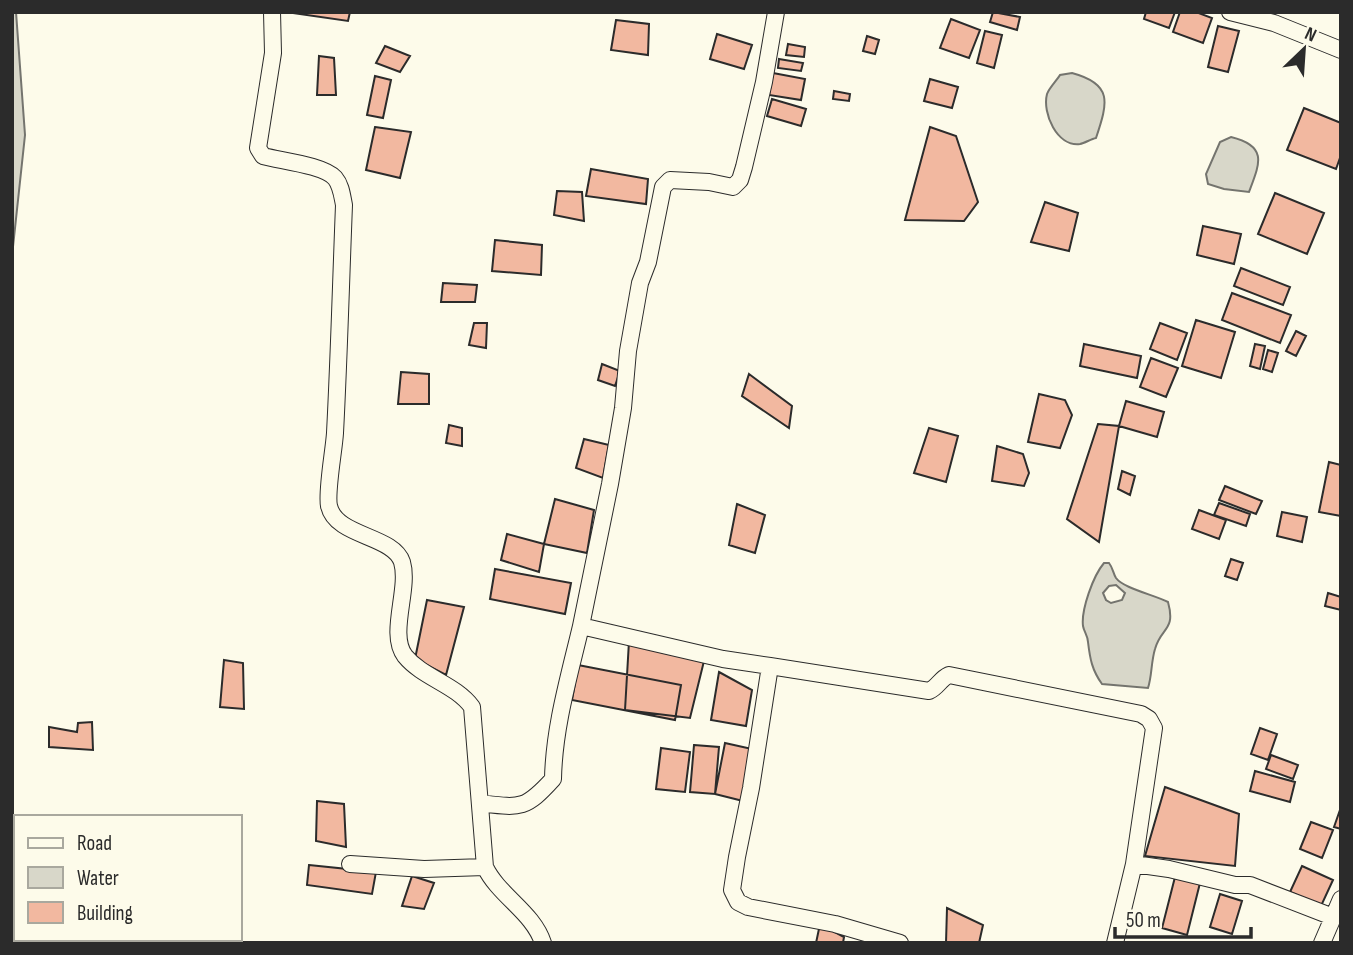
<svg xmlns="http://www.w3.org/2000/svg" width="1353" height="955" viewBox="0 0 1353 955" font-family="'Sofia Sans Condensed',sans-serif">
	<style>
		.water { fill: #d8d7c9; stroke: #74746e; stroke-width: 2; fill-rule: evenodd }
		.building { fill: #f2b8a0; stroke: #2b2b2b; stroke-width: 2 }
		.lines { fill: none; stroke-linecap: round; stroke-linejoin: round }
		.minor-casing { stroke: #2b2b2b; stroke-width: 18 }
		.minor { stroke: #fdfbea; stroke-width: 16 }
	</style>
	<rect width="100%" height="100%" fill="#fdfbea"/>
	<!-- water -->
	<path class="water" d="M 12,12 L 16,12 L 25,135 L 12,256 Z
		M 1072,73 C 1113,84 1108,102 1096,138 C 1091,139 1085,143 1080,144 C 1057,147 1042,113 1047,94 C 1049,88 1057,80 1060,75 Z
		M 1231,137 C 1268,146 1260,163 1249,192 L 1224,189 L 1208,184 L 1206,174 L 1220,142 Z
		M 1104,563 L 1109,563 C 1113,568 1113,573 1116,578 C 1123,588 1154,595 1168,602 C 1176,631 1161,627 1155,649 C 1151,662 1152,676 1148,688 L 1102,684 C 1092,670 1090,659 1088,642 C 1088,636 1084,632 1083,626 C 1081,610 1093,576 1104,563 ZM 1116,585 L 1125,593 L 1122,600 L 1111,603 L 1106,600 L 1103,593 L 1109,586 Z
		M 12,871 L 16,896 L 16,939 L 39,939 L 41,943 L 12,943 Z"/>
	<!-- building -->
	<path class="building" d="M 286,12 L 350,12 L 348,21 Z
		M 993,12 L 1020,17 L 1017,30 L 990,22 Z
		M 1146,12 L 1175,12 L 1169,28 L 1144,19 Z
		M 1180,12 L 1196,12 L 1212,18 L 1203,43 L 1173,32 Z
		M 951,19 L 980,30 L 969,58 L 940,48 Z
		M 616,20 L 649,24 L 648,55 L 611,50 Z
		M 1218,26 L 1239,31 L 1228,72 L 1208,67 Z
		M 985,31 L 1002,35 L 994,68 L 977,63 Z
		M 717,34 L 752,45 L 744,69 L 710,59 Z
		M 867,36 L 879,40 L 875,54 L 863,51 Z
		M 788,44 L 805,47 L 804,57 L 786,55 Z
		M 385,46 L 410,56 L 400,72 L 376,63 Z
		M 319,56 L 334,58 L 336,95 L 317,95 Z
		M 779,59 L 803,63 L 801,71 L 778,68 Z
		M 773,73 L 805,79 L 801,100 L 769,95 Z
		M 375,76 L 391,80 L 383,118 L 367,115 Z
		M 930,79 L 958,87 L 952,108 L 924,101 Z
		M 834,91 L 850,94 L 849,101 L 833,99 Z
		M 772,99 L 806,109 L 801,126 L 767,116 Z
		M 1304,108 L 1341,123 L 1341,155 L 1336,169 L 1287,150 Z
		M 375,127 L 411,132 L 400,178 L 366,170 Z
		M 930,127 L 956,136 L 978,202 L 964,221 L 905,220 Z
		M 591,169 L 648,179 L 646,204 L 586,196 Z
		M 557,191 L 582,192 L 584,221 L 554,215 Z
		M 1275,193 L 1324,213 L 1307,254 L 1258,234 Z
		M 1045,202 L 1078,213 L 1069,251 L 1031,242 Z
		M 1203,226 L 1241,234 L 1234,264 L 1197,255 Z
		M 495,240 L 542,245 L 541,275 L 492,271 Z
		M 1241,268 L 1290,287 L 1283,305 L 1234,286 Z
		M 443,283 L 477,285 L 475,302 L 441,302 Z
		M 1232,293 L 1291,315 L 1280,343 L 1222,320 Z
		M 1196,320 L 1235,332 L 1221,378 L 1182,366 Z
		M 474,323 L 487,323 L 486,348 L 469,345 Z
		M 1160,323 L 1187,333 L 1177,360 L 1150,349 Z
		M 1296,331 L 1306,336 L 1296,356 L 1286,351 Z
		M 1084,344 L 1141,356 L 1137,378 L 1080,366 Z
		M 1255,344 L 1265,346 L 1260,369 L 1250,366 Z
		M 1268,350 L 1278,353 L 1272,372 L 1263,369 Z
		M 1151,358 L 1178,368 L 1166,397 L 1140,387 Z
		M 602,364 L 620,371 L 615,386 L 598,380 Z
		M 401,372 L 429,374 L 429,404 L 398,404 Z
		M 749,374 L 792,406 L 789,428 L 742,396 Z
		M 1039,394 L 1065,400 L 1072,415 L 1060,448 L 1028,442 Z
		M 1126,401 L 1164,412 L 1157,437 L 1119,426 Z
		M 1098,424 L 1119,426 L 1099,542 L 1067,519 Z
		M 449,425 L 462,428 L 462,446 L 446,443 Z
		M 929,428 L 958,436 L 946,482 L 914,473 Z
		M 584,439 L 609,445 L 603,478 L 576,468 Z
		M 997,446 L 1023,454 L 1029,473 L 1024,486 L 992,481 Z
		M 1329,462 L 1341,465 L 1341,516 L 1319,512 Z
		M 1122,471 L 1135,476 L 1130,495 L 1118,489 Z
		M 1225,486 L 1262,501 L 1256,514 L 1219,500 Z
		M 555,499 L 594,510 L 587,553 L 544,544 Z
		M 1219,503 L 1250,514 L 1246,526 L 1214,515 Z
		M 737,504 L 765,515 L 755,553 L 729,545 Z
		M 1199,510 L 1226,520 L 1219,539 L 1192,529 Z
		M 1282,512 L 1307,517 L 1302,542 L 1277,536 Z
		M 507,534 L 544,544 L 539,572 L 501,560 Z
		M 1231,559 L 1243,563 L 1237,580 L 1225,576 Z
		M 495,569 L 571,583 L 565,614 L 490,599 Z
		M 1328,593 L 1341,597 L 1341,610 L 1325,606 Z
		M 427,600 L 464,607 L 446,675 L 415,659 Z
		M 629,641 L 704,661 L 690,718 L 625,710 Z
		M 224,660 L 243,663 L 244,709 L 220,707 Z
		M 578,665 L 681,685 L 675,720 L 572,700 Z
		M 719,672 L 752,690 L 746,726 L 711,720 Z
		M 92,722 L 93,750 L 49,747 L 49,727 L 77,732 L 78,723 Z
		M 1260,728 L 1277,734 L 1268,760 L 1251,754 Z
		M 725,743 L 752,749 L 743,801 L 715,794 Z
		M 694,745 L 719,747 L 715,794 L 690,792 Z
		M 661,748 L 690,752 L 685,792 L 656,789 Z
		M 1271,755 L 1298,765 L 1293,779 L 1266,769 Z
		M 1255,771 L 1295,782 L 1290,802 L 1250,791 Z
		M 1165,787 L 1239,814 L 1235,866 L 1145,856 Z
		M 317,801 L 344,804 L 346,847 L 316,841 Z
		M 1341,807 L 1341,829 L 1334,827 Z
		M 1311,822 L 1333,830 L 1322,858 L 1300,849 Z
		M 309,865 L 376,872 L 372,894 L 307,885 Z
		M 1302,866 L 1333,880 L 1321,906 L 1290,892 Z
		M 412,876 L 434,883 L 424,909 L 402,906 Z
		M 1175,877 L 1200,883 L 1187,935 L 1162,928 Z
		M 1220,894 L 1242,901 L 1232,934 L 1210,927 Z
		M 947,908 L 983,925 L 979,943 L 946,943 Z
		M 820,924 L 844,937 L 843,943 L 816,943 Z"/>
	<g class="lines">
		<!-- minor casing -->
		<g class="minor-casing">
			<path id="minor" d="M 272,12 L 273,53 L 258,148 L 263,156 C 281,161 323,165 335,178 C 341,185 342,195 344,205 C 341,280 339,357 335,433 C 334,450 326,492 329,506 C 336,537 393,535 402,562 C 410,589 388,634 405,656 C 423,678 455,684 472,707 L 485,867 C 499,896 533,912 543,943
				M 776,12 L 764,82 L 744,167 L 740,180 L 733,187 L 709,182 L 670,180 L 663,187 L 648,262 L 640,283 L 628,351 L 623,408 L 610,484 L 581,626 L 723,659 L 770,666 L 751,788 L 737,857 L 732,890 L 738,902 L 748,907 L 835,924 L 900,943
				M 1230,12 L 1274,23 L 1341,50
				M 770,666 L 929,691 C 938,687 940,679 949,675 L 1141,714 L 1149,719 L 1154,728 L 1134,864 L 1115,943
				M 480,803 C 520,808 525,810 553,779 C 554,727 569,677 581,626
				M 350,864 L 424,869 L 485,867
				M 1134,864 L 1169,869 L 1235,885 L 1250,885 L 1333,917
				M 1322,943 L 1341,899"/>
		</g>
		<!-- minor -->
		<use href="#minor" class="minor"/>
	</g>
	<!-- border -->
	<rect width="1353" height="955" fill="none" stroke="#2b2b2b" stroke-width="28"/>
	<!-- legend -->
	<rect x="14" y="815" width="228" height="126" fill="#fdfbea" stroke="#a9a89e" stroke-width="2"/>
	<rect x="28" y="838" width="35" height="10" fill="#fdfbea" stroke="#a9a89e" stroke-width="2"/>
	<text x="77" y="850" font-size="21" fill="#2b2b2b">Road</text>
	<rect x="28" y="867" width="35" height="21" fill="#d8d7c9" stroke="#a9a89e" stroke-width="2"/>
	<text x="77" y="885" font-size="21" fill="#2b2b2b">Water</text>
	<rect x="28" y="902" width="35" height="21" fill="#f2b8a0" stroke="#a9a89e" stroke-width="2"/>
	<text x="77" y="920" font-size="21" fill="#2b2b2b">Building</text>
	<!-- north arrow -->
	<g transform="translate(1304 49) rotate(25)" stroke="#fdfbea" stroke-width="5" paint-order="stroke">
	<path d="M0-5L12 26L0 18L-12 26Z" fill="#2b2b2b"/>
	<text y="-10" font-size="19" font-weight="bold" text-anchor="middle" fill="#2b2b2b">N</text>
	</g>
	<!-- scale -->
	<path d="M1115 927v10h136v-10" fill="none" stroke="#2b2b2b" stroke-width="3.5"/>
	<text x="1126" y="927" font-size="21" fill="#2b2b2b" stroke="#fdfbea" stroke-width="5" paint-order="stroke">50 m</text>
</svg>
